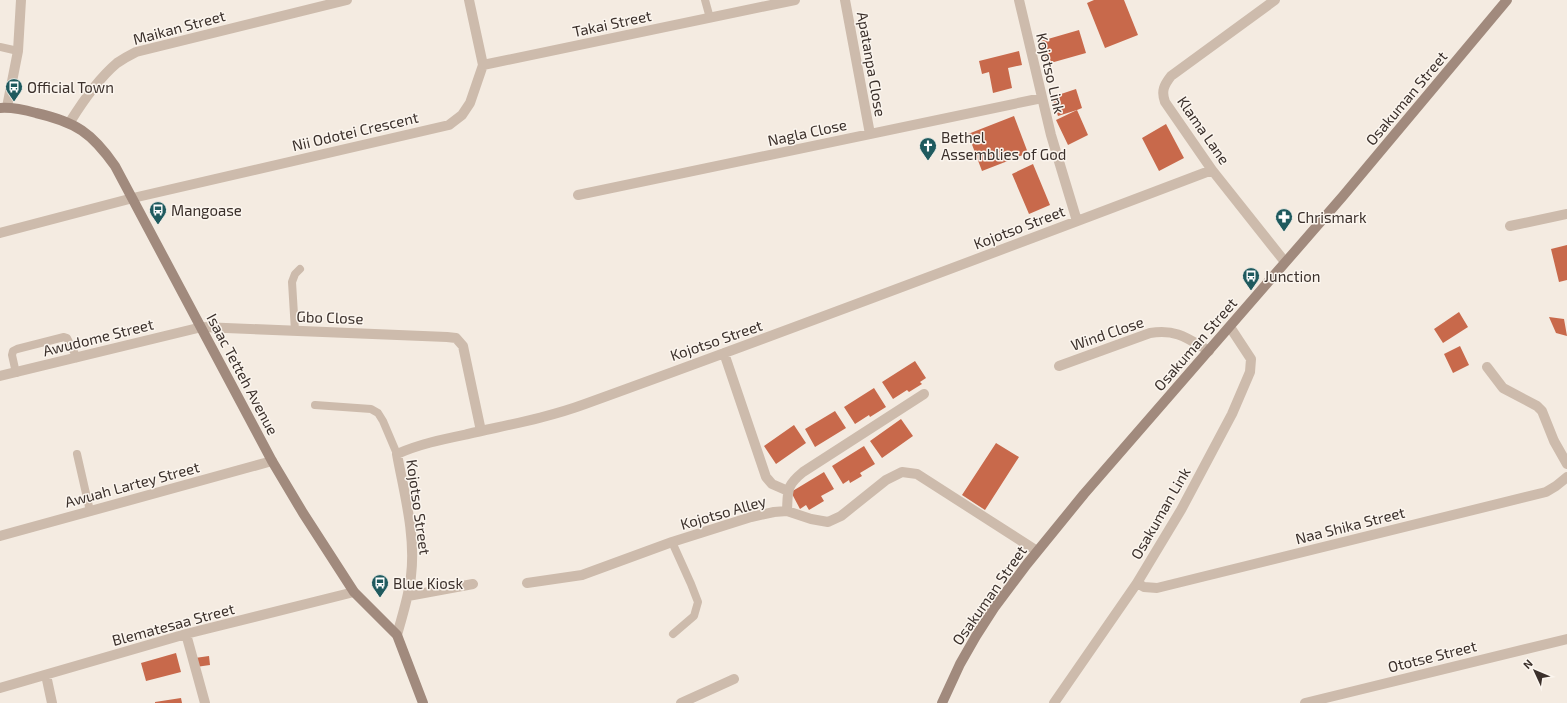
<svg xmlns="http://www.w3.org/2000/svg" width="1567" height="703" viewBox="0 0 1567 703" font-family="'Exo 2',sans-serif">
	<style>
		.building { fill: #c8694b }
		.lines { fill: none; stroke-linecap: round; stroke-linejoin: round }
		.lane { stroke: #cdbbac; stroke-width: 8 }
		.street { stroke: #cdbbac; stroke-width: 10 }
		.secondary { stroke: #a18a7d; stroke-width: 10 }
		.labels { text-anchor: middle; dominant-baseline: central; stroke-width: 3; stroke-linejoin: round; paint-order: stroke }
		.street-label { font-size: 15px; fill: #3b302b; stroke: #fbf5ee }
		.poi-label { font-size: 15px; fill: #3b302b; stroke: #fbf5ee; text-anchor: start }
	</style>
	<rect width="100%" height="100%" fill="#f4ebe1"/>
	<!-- building -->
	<path class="building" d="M 1094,0 L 1124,0 L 1138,35 L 1105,48 L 1087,3 Z
		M 1079,30 L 1086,53 L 1047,64 L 1041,41 Z
		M 1019,51 L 1022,65 L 1008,68 L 1012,88 L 993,93 L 989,72 L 982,74 L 979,61 Z
		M 1076,89 L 1082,108 L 1077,110 L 1088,135 L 1068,145 L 1056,120 L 1077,110 L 1058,116 L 1052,97 Z
		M 1014,116 L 1028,153 L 982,171 L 968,134 Z
		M 1166,124 L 1184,158 L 1159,171 L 1142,138 Z
		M 1033,164 L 1050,205 L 1029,214 L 1012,174 Z
		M 1567,245 L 1567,280 L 1559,282 L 1551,249 Z
		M 1459,312 L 1468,327 L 1443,343 L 1434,329 Z
		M 1549,317 L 1564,319 L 1567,336 L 1556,333 Z
		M 1460,346 L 1469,365 L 1453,373 L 1444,354 Z
		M 915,361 L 926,378 L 920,382 L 922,384 L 909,392 L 907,390 L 893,399 L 882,382 Z
		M 874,388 L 886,407 L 870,417 L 869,415 L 855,424 L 844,407 Z
		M 835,411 L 846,428 L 815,447 L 805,429 Z
		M 901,419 L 913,436 L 882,458 L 870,441 Z
		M 794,425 L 806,443 L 776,464 L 764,446 Z
		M 996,443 L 1019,457 L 985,510 L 962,495 Z
		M 864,446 L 875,464 L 860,473 L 862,476 L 850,483 L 849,480 L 843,484 L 832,466 Z
		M 824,472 L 834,489 L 821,496 L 824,501 L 809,510 L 806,505 L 800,509 L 791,492 Z
		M 176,653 L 181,672 L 146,681 L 141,663 Z
		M 209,656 L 210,665 L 196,667 L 195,658 Z
		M 181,698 L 182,703 L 155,703 L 155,702 Z"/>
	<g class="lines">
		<!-- lane -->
		<path class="lane" d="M 705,0 L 710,18
			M 0,47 L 18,51
			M 295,331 L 292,282 L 295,274 L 300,269
			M 16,373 L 12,355 L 13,351 L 17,349 L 64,337 L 67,338 L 77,358
			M 315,405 L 371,409 L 378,413 L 383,421 L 397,454
			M 77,454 L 90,511
			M 672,542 L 691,584 L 698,602 L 694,616 L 673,634"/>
		<!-- street -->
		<path class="street" d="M 845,0 L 870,134
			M 1019,0 L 1051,135 L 1077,221
			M 1275,0 L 1171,76 C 1164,85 1161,91 1165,102 L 1212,170 L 1285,262
			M 483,65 L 795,0
			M 7,107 L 18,51 L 21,0
			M 70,122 C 83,101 98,79 117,63 C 123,59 130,55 136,52 L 347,0
			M 578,195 L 1042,98
			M 1510,226 L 1567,214
			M 0,233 L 133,198 L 449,125 L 462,115 L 470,103 L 483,65 L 469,0
			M 724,353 L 766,477 L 772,484 L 788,491
			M 1059,366 L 1150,333 C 1177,329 1187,338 1209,351
			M 1487,367 L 1503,388 L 1537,406 L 1542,411 L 1554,441 L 1567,464
			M 0,376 L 202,327 L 447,337 L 456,338 L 463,346 L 481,431
			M 787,511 C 788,490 786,486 803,472 L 924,394
			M 0,536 L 272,461
			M 527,583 L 582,575 L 672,542 L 751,517 L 774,512 L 787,511 L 811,519 L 828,522 L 841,516 L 886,480 L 902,472 L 917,474 L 1037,551
			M 1137,583 L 1144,587 L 1157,588 L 1546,492 L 1556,486 L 1567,477
			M 408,596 L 473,584
			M 186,634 L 205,703
			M 397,635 C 402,616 409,596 411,576 C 416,535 404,493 397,454 C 419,444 444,439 468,434 C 507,425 547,418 585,404 C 795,328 1004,249 1212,170
			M 46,675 L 52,703
			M 0,688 L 186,634 L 354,592
			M 681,703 L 734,679
			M 1054,703 L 1137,583 L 1181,510 L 1232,414 L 1250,372 L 1251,359 L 1230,327
			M 1305,703 L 1567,639"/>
		<!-- secondary -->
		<path class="secondary" d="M 0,108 C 12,107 25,110 36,113 C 76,122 92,133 115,166 L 272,461 L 303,513 L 354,592 L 397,635 L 423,703
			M 942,703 L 960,664 L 976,636 L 994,608 L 1027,564 L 1084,494 L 1343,196 L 1507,0"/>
	</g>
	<!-- icons -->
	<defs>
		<g id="bus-pin" transform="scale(0.9)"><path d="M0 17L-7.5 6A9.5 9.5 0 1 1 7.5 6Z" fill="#1f5a5e" stroke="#fbf5ee"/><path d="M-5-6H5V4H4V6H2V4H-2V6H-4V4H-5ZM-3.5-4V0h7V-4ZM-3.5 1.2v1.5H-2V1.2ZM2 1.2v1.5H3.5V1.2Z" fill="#fff"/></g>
		<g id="church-pin" transform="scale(0.9)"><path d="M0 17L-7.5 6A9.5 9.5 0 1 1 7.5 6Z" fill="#1f5a5e" stroke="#fbf5ee"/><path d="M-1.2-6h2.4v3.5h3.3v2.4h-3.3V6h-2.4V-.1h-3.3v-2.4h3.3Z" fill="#fff"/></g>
		<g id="pharmacy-pin" transform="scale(0.9)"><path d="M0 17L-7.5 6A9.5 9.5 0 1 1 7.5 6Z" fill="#1f5a5e" stroke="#fbf5ee"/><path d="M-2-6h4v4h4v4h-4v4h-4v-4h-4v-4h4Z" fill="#fff"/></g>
	</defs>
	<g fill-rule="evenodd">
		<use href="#bus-pin" x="14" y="87"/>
		<use href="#church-pin" x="928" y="146"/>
		<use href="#bus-pin" x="158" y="210"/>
		<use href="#pharmacy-pin" x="1284" y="217"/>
		<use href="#bus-pin" x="1251" y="276"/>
		<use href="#bus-pin" x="380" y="583"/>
	</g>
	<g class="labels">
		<!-- street labels -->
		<g class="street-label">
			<text transform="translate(612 23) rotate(-12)">Takai Street</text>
			<text transform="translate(179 27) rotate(-15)">Maikan Street</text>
			<text transform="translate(872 64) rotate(80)">Apatanpa Close</text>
			<text transform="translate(1051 73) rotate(77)">Kojotso Link</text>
			<text transform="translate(1406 98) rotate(-50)">Osakuman Street</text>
			<text transform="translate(1204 130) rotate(55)">Klama Lane</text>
			<text transform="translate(355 131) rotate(-13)">Nii Odotei Crescent</text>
			<text transform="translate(807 132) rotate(-12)">Nagla Close</text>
			<text transform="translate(1019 227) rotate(-21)">Kojotso Street</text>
			<text transform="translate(330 317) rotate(2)">Gbo Close</text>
			<text transform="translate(1107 333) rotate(-19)">Wind Close</text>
			<text transform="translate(98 337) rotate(-14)">Awudome Street</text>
			<text transform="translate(716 340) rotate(-19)">Kojotso Street</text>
			<text transform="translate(1195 344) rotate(-49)">Osakuman Street</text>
			<text transform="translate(243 374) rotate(62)">Isaac Tetteh Avenue</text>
			<text transform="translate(132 484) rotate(-15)">Awuah Lartey Street</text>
			<text transform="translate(419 507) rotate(82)">Kojotso Street</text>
			<text transform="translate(723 512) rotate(-16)">Kojotso Alley</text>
			<text transform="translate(1160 513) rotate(-60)">Osakuman Link</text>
			<text transform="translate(1350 525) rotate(-14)">Naa Shika Street</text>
			<text transform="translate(989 595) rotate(-55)">Osakuman Street</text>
			<text transform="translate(173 624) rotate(-15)">Blematesaa Street</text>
			<text transform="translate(1432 656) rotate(-14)">Ototse Street</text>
		</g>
		<!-- poi labels -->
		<g class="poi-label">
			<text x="27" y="87">Official Town</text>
			<text x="941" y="137">Bethel<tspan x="941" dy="17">Assemblies of God</tspan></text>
			<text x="171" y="210">Mangoase</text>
			<text x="1297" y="217">Chrismark</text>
			<text x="1264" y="276">Junction</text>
			<text x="393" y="583">Blue Kiosk</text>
		</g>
	</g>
	<!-- north arrow -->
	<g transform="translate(1535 671) rotate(314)" stroke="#fbf5ee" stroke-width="3" paint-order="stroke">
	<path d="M0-3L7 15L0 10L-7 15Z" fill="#3b302b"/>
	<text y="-6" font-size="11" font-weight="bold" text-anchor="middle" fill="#3b302b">N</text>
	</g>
</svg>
